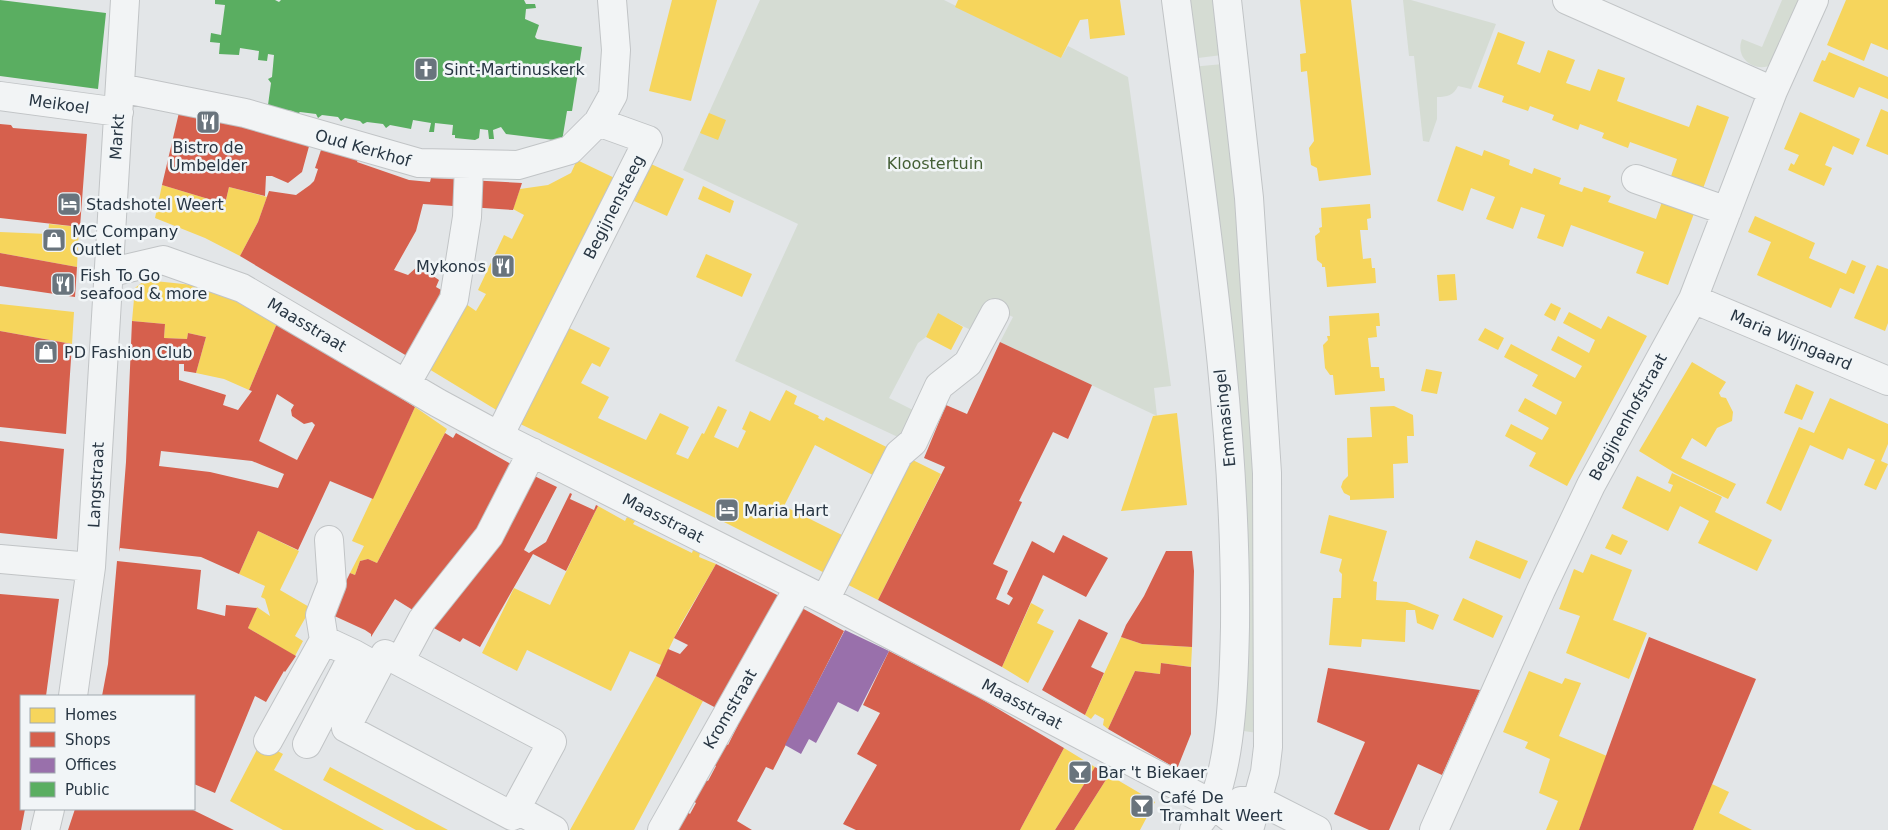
<svg xmlns="http://www.w3.org/2000/svg" width="1888" height="830" viewBox="0 0 1888 830" font-family="'DejaVu Sans',sans-serif">
	<style>
		.green { fill: #d5dcd3 }
		.homes { fill: #f6d55c; fill-rule: evenodd }
		.shops { fill: #d6604d; fill-rule: evenodd }
		.offices { fill: #9970ab }
		.public { fill: #5aae61 }
		.lines { fill: none; stroke-linecap: round; stroke-linejoin: round }
		.minor-casing { stroke: #c1c4c6; stroke-width: 30 }
		.minor { stroke: #f2f4f5; stroke-width: 28 }
		.labels { text-anchor: middle; dominant-baseline: central; stroke-width: 5; stroke-linejoin: round; paint-order: stroke }
		.poi-label { font-size: 16px; fill: #283643; stroke: #f1f5f7; text-anchor: start }
		.street-label { font-size: 16px; fill: #283643; stroke: #f1f5f7 }
		.park-label { font-size: 16px; fill: #445f35; stroke: #f1f5f7 }
	</style>
	<rect width="100%" height="100%" fill="#e3e6e8"/>
	<!-- green -->
	<path class="green" d="M 760,0 L 944,0 L 1061,58 L 1068,46 L 1128,77 L 1171,386 L 1154,388 L 1157,416 L 1000,342 L 1013,317 L 992,307 L 977,333 L 938,314 L 926,337 L 918,343 L 889,398 L 913,410 L 900,438 L 735,361 L 798,224 L 683,170 Z
		M 1183,0 L 1215,0 L 1222,55 L 1190,59 Z
		M 1403,0 L 1411,0 L 1496,24 L 1471,89 L 1458,86 C 1454,95 1447,97 1437,97 L 1437,119 L 1429,142 L 1423,141 L 1414,56 L 1409,56 Z
		M 1782,0 L 1802,0 L 1773,64 C 1756,74 1734,59 1742,39 L 1762,47 Z
		M 1223,64 L 1238,200 L 1255,444 L 1258,733 L 1236,730 L 1191,67 Z"/>
	<!-- homes -->
	<path class="homes" d="M 672,0 L 717,0 L 691,101 L 649,91 Z
		M 958,0 L 1120,0 L 1125,35 L 1090,39 L 1088,19 L 1080,20 L 1061,58 L 955,7 Z
		M 1300,0 L 1351,0 L 1371,175 L 1319,181 L 1317,168 L 1311,165 L 1309,148 L 1314,141 L 1307,71 L 1301,72 L 1300,54 L 1306,53 Z
		M 1846,0 L 1888,0 L 1888,50 L 1871,43 L 1864,61 L 1827,45 Z
		M 1498,32 L 1525,42 L 1517,64 L 1540,73 L 1548,50 L 1575,60 L 1566,83 L 1590,91 L 1598,69 L 1625,78 L 1617,101 L 1689,127 L 1697,105 L 1729,117 L 1668,285 L 1636,273 L 1644,252 L 1596,234 L 1571,225 L 1563,247 L 1537,238 L 1545,215 L 1521,207 L 1513,229 L 1486,219 L 1495,197 L 1471,188 L 1463,211 L 1437,201 L 1456,146 L 1482,156 L 1484,150 L 1510,160 L 1509,165 L 1532,174 L 1534,168 L 1561,178 L 1559,184 L 1582,192 L 1584,187 L 1611,196 L 1608,202 L 1656,219 L 1677,159 L 1630,142 L 1628,148 L 1602,138 L 1604,133 L 1580,124 L 1578,130 L 1552,120 L 1554,115 L 1530,106 L 1528,111 L 1502,102 L 1504,96 L 1478,87 Z
		M 1829,52 L 1888,77 L 1888,99 L 1859,87 L 1854,98 L 1813,81 L 1822,60 L 1825,61 Z
		M 1881,109 L 1888,112 L 1888,155 L 1866,146 Z
		M 1800,112 L 1860,139 L 1853,155 L 1833,146 L 1825,165 L 1832,168 L 1824,186 L 1788,170 L 1791,163 L 1794,165 L 1799,155 L 1784,149 Z
		M 709,113 L 726,120 L 718,140 L 700,133 Z
		M 577,160 L 623,182 L 503,414 L 424,366 L 463,302 L 476,311 L 486,294 L 478,290 L 504,235 L 512,239 L 524,215 L 513,209 L 520,189 L 548,185 L 571,173 Z
		M 651,164 L 684,179 L 667,216 L 634,201 Z
		M 162,185 L 225,204 L 229,187 L 267,197 L 258,222 L 240,256 L 205,238 L 155,218 Z
		M 703,186 L 734,201 L 730,213 L 698,199 Z
		M 1370,204 L 1371,218 L 1367,219 L 1368,230 L 1360,230 L 1363,259 L 1371,258 L 1372,268 L 1375,268 L 1376,283 L 1327,287 L 1325,267 L 1322,267 L 1322,264 L 1317,260 L 1315,236 L 1320,232 L 1319,228 L 1322,227 L 1321,208 Z
		M 1755,216 L 1815,243 L 1809,258 L 1846,274 L 1852,260 L 1866,266 L 1854,294 L 1840,288 L 1831,308 L 1757,275 L 1771,242 L 1748,232 Z
		M 49,224 L 79,227 L 77,267 L 0,253 L 0,232 L 48,234 Z
		M 706,254 L 752,274 L 742,297 L 696,277 Z
		M 1877,265 L 1888,269 L 1888,323 L 1885,331 L 1854,318 Z
		M 1455,274 L 1457,300 L 1439,301 L 1437,275 Z
		M 145,280 L 193,285 L 246,302 L 278,321 L 249,390 L 224,379 L 196,373 L 206,337 L 188,333 L 187,339 L 164,338 L 165,324 L 132,321 L 135,288 Z
		M 1551,303 L 1561,308 L 1555,321 L 1544,315 Z
		M 0,304 L 74,312 L 72,344 L 0,331 Z
		M 1569,312 L 1601,329 L 1608,316 L 1647,336 L 1567,486 L 1529,466 L 1536,453 L 1505,436 L 1511,424 L 1542,440 L 1549,428 L 1518,411 L 1525,398 L 1556,415 L 1562,402 L 1532,386 L 1538,375 L 1504,357 L 1511,344 L 1575,378 L 1582,366 L 1551,350 L 1558,336 L 1589,353 L 1595,340 L 1563,323 Z
		M 938,313 L 963,327 L 951,350 L 926,337 Z
		M 1379,313 L 1380,326 L 1376,326 L 1377,337 L 1368,338 L 1371,367 L 1379,367 L 1380,378 L 1384,378 L 1385,391 L 1335,395 L 1333,375 L 1330,375 L 1325,368 L 1324,356 L 1323,345 L 1328,340 L 1327,336 L 1330,336 L 1329,316 Z
		M 563,325 L 610,348 L 600,367 L 592,363 L 581,383 L 609,397 L 598,418 L 646,440 L 660,413 L 689,427 L 676,454 L 688,459 L 702,433 L 704,434 L 718,406 L 727,410 L 714,437 L 738,448 L 746,431 L 742,429 L 750,411 L 770,421 L 786,390 L 797,396 L 794,404 L 819,416 L 818,418 L 824,421 L 826,417 L 941,474 L 878,600 L 728,524 L 512,420 ZM 815,445 L 892,485 L 862,545 L 784,506 Z
		M 1485,328 L 1504,338 L 1498,350 L 1478,340 Z
		M 1692,362 L 1726,382 L 1719,393 L 1721,397 L 1726,398 L 1733,412 L 1732,421 L 1717,428 L 1706,447 L 1692,438 L 1681,458 L 1736,484 L 1728,499 L 1675,473 L 1639,451 Z
		M 1426,369 L 1442,372 L 1437,394 L 1421,391 Z
		M 1796,384 L 1814,392 L 1802,420 L 1784,413 Z
		M 1830,398 L 1888,424 L 1888,444 L 1881,461 L 1888,464 L 1876,490 L 1864,485 L 1875,460 L 1848,448 L 1843,460 L 1810,445 L 1781,511 L 1766,503 L 1799,427 L 1814,433 Z
		M 1394,406 L 1413,415 L 1414,436 L 1407,436 L 1408,463 L 1393,464 L 1394,498 L 1350,500 L 1350,496 L 1344,493 L 1341,487 L 1343,481 L 1348,476 L 1347,438 L 1372,437 L 1370,407 Z
		M 415,407 L 447,429 L 377,563 L 368,559 L 360,561 L 355,575 L 350,573 L 364,546 L 352,541 Z
		M 1177,413 L 1187,505 L 1121,511 L 1153,416 Z
		M 1672,473 L 1722,497 L 1715,512 L 1772,540 L 1757,571 L 1698,543 L 1709,521 L 1680,506 L 1668,531 L 1622,508 L 1637,476 L 1670,492 L 1673,485 L 1668,483 Z
		M 598,506 L 625,521 L 627,517 L 635,521 L 633,524 L 692,553 L 693,550 L 700,553 L 699,557 L 716,564 L 681,624 L 661,665 L 630,651 L 611,691 L 527,650 L 517,671 L 482,653 L 514,588 L 550,605 Z
		M 1329,515 L 1387,531 L 1373,581 L 1377,582 L 1376,600 L 1407,602 L 1439,615 L 1433,630 L 1417,623 L 1415,610 L 1406,610 L 1405,642 L 1362,639 L 1361,647 L 1329,645 L 1333,598 L 1341,598 L 1342,574 L 1339,571 L 1342,559 L 1320,553 Z
		M 258,531 L 299,551 L 280,590 L 311,608 L 295,636 L 303,641 L 295,656 L 248,628 L 257,607 L 270,616 L 265,599 L 261,597 L 265,586 L 239,574 Z
		M 1612,534 L 1628,541 L 1621,555 L 1605,548 Z
		M 1476,540 L 1528,561 L 1520,579 L 1469,558 Z
		M 1591,554 L 1632,570 L 1613,620 L 1647,633 L 1629,679 L 1566,653 L 1580,616 L 1559,609 L 1574,569 L 1583,573 Z
		M 1463,598 L 1503,616 L 1493,638 L 1453,620 Z
		M 1031,603 L 1044,610 L 1037,623 L 1054,631 L 1028,683 L 1002,667 Z
		M 1121,637 L 1142,644 L 1192,647 L 1191,667 L 1161,663 L 1160,674 L 1135,671 L 1108,729 L 1103,725 L 1104,719 L 1095,714 L 1091,719 L 1085,715 Z
		M 1529,671 L 1562,684 L 1565,678 L 1581,683 L 1559,736 L 1607,756 L 1579,830 L 1546,830 L 1558,801 L 1539,793 L 1550,759 L 1525,748 L 1528,742 L 1503,732 Z
		M 656,676 L 703,701 L 634,830 L 570,830 Z
		M 261,742 L 283,754 L 274,770 L 384,830 L 283,830 L 230,801 Z
		M 1064,748 L 1095,767 L 1055,830 L 1020,830 Z
		M 330,767 L 448,830 L 416,830 L 323,780 Z
		M 1109,775 L 1155,802 L 1140,830 L 1074,830 Z
		M 1712,784 L 1729,792 L 1719,813 L 1752,830 L 1693,830 Z"/>
	<!-- shops -->
	<path class="shops" d="M 181,104 L 249,121 L 247,128 L 285,138 L 311,139 L 302,172 L 288,183 L 272,176 L 266,176 L 265,196 L 229,187 L 225,204 L 162,185 Z
		M 0,124 L 11,125 L 13,128 L 87,134 L 80,227 L 0,218 Z
		M 323,144 L 359,157 L 357,162 L 409,180 L 430,182 L 431,178 L 522,183 L 513,210 L 423,204 L 416,231 L 394,270 L 408,275 L 418,266 L 439,280 L 436,287 L 450,295 L 412,359 L 240,256 L 258,222 L 269,191 L 296,195 L 310,185 L 314,181 L 318,169 L 315,168 Z
		M 0,253 L 77,267 L 75,297 L 0,286 Z
		M 132,321 L 165,324 L 164,338 L 187,339 L 188,333 L 206,337 L 196,373 L 184,371 L 184,364 L 179,364 L 179,380 L 226,395 L 223,405 L 238,410 L 252,391 L 249,390 L 278,321 L 415,407 L 373,499 L 330,481 L 298,550 L 258,531 L 239,574 L 201,557 L 120,548 L 119,552 L 126,462 ZM 277,394 L 294,405 L 291,410 L 292,416 L 304,424 L 312,422 L 315,425 L 297,460 L 259,441 ZM 161,451 L 252,461 L 284,474 L 278,488 L 210,472 L 159,466 Z
		M 0,331 L 72,344 L 66,434 L 0,427 Z
		M 1000,342 L 1092,385 L 1068,439 L 1053,432 L 1019,501 L 1022,502 L 993,564 L 1008,571 L 996,599 L 1009,605 L 1013,598 L 1007,594 L 1032,541 L 1054,553 L 1063,535 L 1108,558 L 1086,597 L 1043,575 L 1002,667 L 878,600 L 945,467 L 924,458 L 946,405 L 967,414 Z
		M 445,433 L 453,438 L 456,433 L 518,468 L 557,487 L 524,550 L 529,553 L 546,542 L 570,493 L 572,494 L 570,499 L 594,510 L 596,505 L 598,506 L 566,571 L 533,554 L 480,647 L 463,638 L 460,642 L 430,626 L 416,612 L 395,599 L 371,637 L 371,634 L 365,630 L 330,614 L 350,573 L 355,575 L 360,561 L 368,559 L 377,563 Z
		M 0,441 L 64,449 L 57,539 L 0,533 Z
		M 1166,551 L 1192,551 L 1194,571 L 1192,647 L 1142,644 L 1121,637 L 1126,625 L 1144,596 Z
		M 117,561 L 201,570 L 197,609 L 225,616 L 226,605 L 257,608 L 248,628 L 296,656 L 285,672 L 284,671 L 266,702 L 255,696 L 215,793 L 194,784 L 194,696 L 102,696 L 108,664 Z
		M 716,564 L 781,597 L 718,709 L 656,676 L 668,649 L 680,654 L 688,645 L 674,638 Z
		M 0,594 L 59,599 L 46,696 L 21,696 L 21,809 L 25,809 L 21,830 L 0,830 Z
		M 800,607 L 844,631 L 773,770 L 766,767 L 737,821 L 752,830 L 676,830 L 686,811 L 690,814 L 696,803 L 692,800 L 704,779 L 708,781 L 716,766 L 712,764 L 723,742 L 728,745 L 738,725 L 734,723 Z
		M 1079,619 L 1108,633 L 1091,667 L 1104,673 L 1085,715 L 1042,690 Z
		M 1649,637 L 1756,679 L 1693,830 L 1579,830 Z
		M 889,651 L 978,697 L 1064,748 L 1020,830 L 856,830 L 843,824 L 877,765 L 857,754 L 880,713 L 863,705 Z
		M 1161,663 L 1191,667 L 1191,734 L 1177,769 L 1108,729 L 1135,671 L 1160,674 Z
		M 1328,668 L 1480,690 L 1442,775 L 1418,764 L 1389,830 L 1369,830 L 1334,814 L 1365,742 L 1317,722 Z
		M 1095,767 L 1109,775 L 1074,830 L 1055,830 Z
		M 75,809 L 191,809 L 234,830 L 68,830 Z"/>
	<!-- offices -->
	<path class="offices" d="M 845,630 L 889,651 L 858,712 L 838,702 L 816,743 L 809,739 L 801,754 L 785,745 Z"/>
	<!-- public -->
	<path class="public" d="M 0,0 L 106,13 L 98,89 L 0,76 Z
		M 215,0 L 275,0 L 279,2 L 281,0 L 524,0 L 526,4 L 535,4 L 536,8 L 526,9 L 525,19 L 539,25 L 535,37 L 537,39 L 582,47 L 572,111 L 567,111 L 562,141 L 506,134 L 501,127 L 493,130 L 494,139 L 489,139 L 488,130 L 480,129 L 479,138 L 475,140 L 455,138 L 455,135 L 452,135 L 453,125 L 435,123 L 434,132 L 429,132 L 431,123 L 413,120 L 411,129 L 390,125 L 386,128 L 383,124 L 367,122 L 363,124 L 360,121 L 345,118 L 341,121 L 338,117 L 322,115 L 318,118 L 316,114 L 300,112 L 296,115 L 293,111 L 272,108 L 262,110 L 268,105 L 271,83 L 268,79 L 272,77 L 274,55 L 268,54 L 267,61 L 258,60 L 259,51 L 240,48 L 239,55 L 219,54 L 220,43 L 210,42 L 211,33 L 221,35 L 225,5 L 215,4 Z"/>
	<g class="lines">
		<!-- minor casing -->
		<g class="minor-casing">
			<path id="minor" d="M 1176,0 C 1203,207 1237,418 1235,627 C 1234,676 1232,757 1213,802 C 1209,812 1200,821 1194,830
				M 1227,0 L 1249,198 L 1267,473 L 1268,747 L 1265,772 L 1249,830
				M 1567,0 L 1773,91
				M 120,88 L 245,113 L 419,163 L 518,165 L 570,150 L 598,122
				M 0,96 L 119,112
				M 1636,179 L 1727,211
				M 108,273 L 163,260 L 242,288 L 438,403 L 499,436 L 825,600 L 1212,804 L 1246,830
				M 1693,299 L 1888,381
				M 406,384 L 454,299 L 467,217 L 469,165
				M 499,436 L 648,140 L 598,122 L 613,95 L 616,50 L 612,0
				M 0,559 L 91,567
				M 825,600 L 899,454 L 913,442 L 939,386 L 968,363 L 995,313
				M 324,640 L 320,615 L 332,584 L 329,540
				M 385,654 L 552,742 L 512,816 L 346,728 Z
				M 400,661 L 422,620 L 489,536 L 532,452
				M 73,696 L 91,567 L 125,0
				M 268,741 L 324,640 L 354,654
				M 307,744 L 354,654 L 370,663
				M 1241,801 L 1258,800 L 1317,830
				M 516,809 L 554,830
				M 45,830 L 50,809
				M 662,830 L 799,587
				M 1434,830 L 1541,590 L 1591,485 L 1693,299 L 1773,91 L 1814,0"/>
		</g>
		<!-- minor -->
		<use href="#minor" class="minor"/>
	</g>
	<!-- icons -->
	<defs>
		<g id="church-square" transform="scale(1.25)"><rect x="-9" y="-9" width="18" height="18" rx="4" fill="#69747d" stroke="#f1f5f7"/><path d="M-1.2-6h2.4v3.5h3.3v2.4h-3.3V6h-2.4V-.1h-3.3v-2.4h3.3Z" fill="#fff"/></g>
		<g id="restaurant-square" transform="scale(1.25)"><rect x="-9" y="-9" width="18" height="18" rx="4" fill="#69747d" stroke="#f1f5f7"/><path d="M-5-6h1v4h1v-4h1v4h1v-4h1v5L-1.5 .5V6h-2V.5L-5-1ZM5-6V6H3V1.5H1.5Q1.5-4 5-6Z" fill="#fff"/></g>
		<g id="hotel-square" transform="scale(1.25)"><rect x="-9" y="-9" width="18" height="18" rx="4" fill="#69747d" stroke="#f1f5f7"/><path d="M-6-4.5h1.5V1H6V5H4.5V3h-9V5H-6ZM-4 0a1.8 1.8 0 1 1 3.6 0ZM.5 0V-2.5h3Q6-2.5 6 0Z" fill="#fff"/></g>
		<g id="shop-square" transform="scale(1.25)"><rect x="-9" y="-9" width="18" height="18" rx="4" fill="#69747d" stroke="#f1f5f7"/><path d="M-5-2.5h2.3a2.7 3.5 0 0 1 5.4 0H5L5.5 6h-11ZM-1.5-2.5h3a1.5 2.3 0 0 0-3 0Z" fill="#fff"/></g>
		<g id="bar-square" transform="scale(1.25)"><rect x="-9" y="-9" width="18" height="18" rx="4" fill="#69747d" stroke="#f1f5f7"/><path d="M-6-5H6L.8 .8V4.5H3.5V6h-7V4.5H-.8V.8Z" fill="#fff"/></g>
	</defs>
	<g fill-rule="evenodd">
		<use href="#church-square" x="426" y="69"/>
		<use href="#restaurant-square" x="208" y="122"/>
		<use href="#hotel-square" x="69" y="204"/>
		<use href="#shop-square" x="54" y="240"/>
		<use href="#restaurant-square" x="503" y="266"/>
		<use href="#restaurant-square" x="63" y="284"/>
		<use href="#shop-square" x="46" y="352"/>
		<use href="#hotel-square" x="727" y="510"/>
		<use href="#bar-square" x="1080" y="772"/>
		<use href="#bar-square" x="1142" y="806"/>
	</g>
	<g class="labels">
		<!-- poi labels -->
		<g class="poi-label">
			<text x="444" y="69">Sint-Martinuskerk</text>
			<text x="208" y="147" text-anchor="middle">Bistro de<tspan x="208" dy="18">Umbelder</tspan></text>
			<text x="86" y="204">Stadshotel Weert</text>
			<text x="72" y="231">MC Company<tspan x="72" dy="18">Outlet</tspan></text>
			<text x="486" y="266" text-anchor="end">Mykonos</text>
			<text x="80" y="275">Fish To Go<tspan x="80" dy="18">seafood &amp; more</tspan></text>
			<text x="64" y="352">PD Fashion Club</text>
			<text x="744" y="510">Maria Hart</text>
			<text x="1098" y="772">Bar 't Biekaer</text>
			<text x="1160" y="797">Café De<tspan x="1160" dy="18">Tramhalt Weert</tspan></text>
		</g>
		<!-- street labels -->
		<g class="street-label">
			<text transform="translate(59 104) rotate(8)">Meikoel</text>
			<text transform="translate(117 137) rotate(-86)">Markt</text>
			<text transform="translate(363 148) rotate(16)">Oud Kerkhof</text>
			<text transform="translate(614 207) rotate(-63)">Begijnensteeg</text>
			<text transform="translate(307 325) rotate(31)">Maasstraat</text>
			<text transform="translate(1791 340) rotate(23)">Maria Wijngaard</text>
			<text transform="translate(1628 417) rotate(-61)">Begijnenhofstraat</text>
			<text transform="translate(1225 418) rotate(-96)">Emmasingel</text>
			<text transform="translate(96 485) rotate(-87)">Langstraat</text>
			<text transform="translate(663 518) rotate(27)">Maasstraat</text>
			<text transform="translate(1022 704) rotate(28)">Maasstraat</text>
			<text transform="translate(730 709) rotate(-60)">Kromstraat</text>
		</g>
		<!-- park labels -->
		<g class="park-label">
			<text x="935" y="163">Kloostertuin</text>
		</g>
	</g>
	<!-- legend -->
	<rect x="20" y="695" width="175" height="115" fill="#f1f5f7" stroke="#a1a9af"/>
	<rect x="30" y="708" width="25" height="15" fill="#f6d55c" stroke="#a1a9af"/>
	<text x="65" y="720" font-size="15" fill="#283643">Homes</text>
	<rect x="30" y="732" width="25" height="15" fill="#d6604d" stroke="#a1a9af"/>
	<text x="65" y="745" font-size="15" fill="#283643">Shops</text>
	<rect x="30" y="758" width="25" height="15" fill="#9970ab" stroke="#a1a9af"/>
	<text x="65" y="770" font-size="15" fill="#283643">Offices</text>
	<rect x="30" y="782" width="25" height="15" fill="#5aae61" stroke="#a1a9af"/>
	<text x="65" y="795" font-size="15" fill="#283643">Public</text>
</svg>
